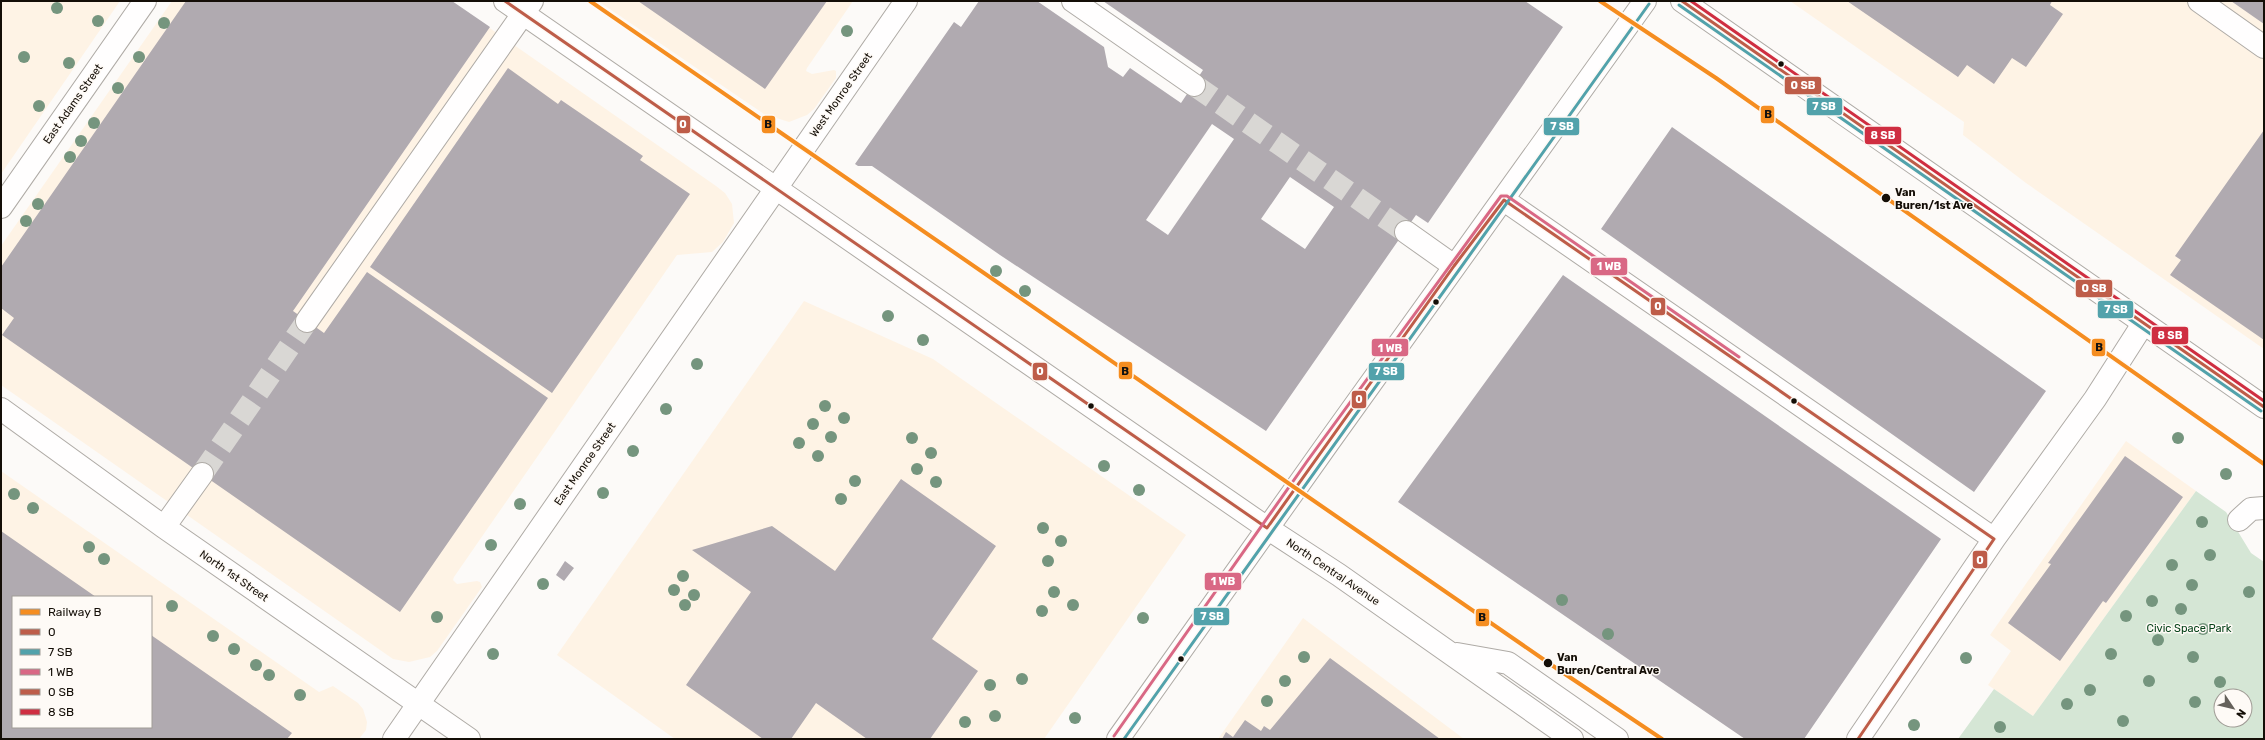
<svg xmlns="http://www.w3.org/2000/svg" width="2265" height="740" viewBox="0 0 2265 740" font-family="Rubik,sans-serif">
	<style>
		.built { fill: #fef3e5; fill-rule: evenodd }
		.green { fill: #d5e6d5; fill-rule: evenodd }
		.building { fill: #b0aab0; fill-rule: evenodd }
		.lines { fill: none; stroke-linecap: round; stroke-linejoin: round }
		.minor-tunnel { stroke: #d9d7d4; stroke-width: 22; stroke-dasharray: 22 11; stroke-linecap: butt }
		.minor-casing { stroke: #afaba6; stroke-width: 24 }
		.major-casing { stroke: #afaba6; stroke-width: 24 }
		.minor { stroke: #fffefe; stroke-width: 22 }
		.major { stroke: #fffefe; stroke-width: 22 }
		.bus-1-casing { stroke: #fefaf6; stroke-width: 6 }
		.bus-2-casing { stroke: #fefaf6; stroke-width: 6 }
		.bus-3-casing { stroke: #fefaf6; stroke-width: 6 }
		.bus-4-casing { stroke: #fefaf6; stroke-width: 6 }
		.bus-5-casing { stroke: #fefaf6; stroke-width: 6 }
		.bus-1 { stroke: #be5d49; stroke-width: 3 }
		.bus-2 { stroke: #52a2ab; stroke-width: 3 }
		.bus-3 { stroke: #d96885; stroke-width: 3 }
		.bus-4 { stroke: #be5d49; stroke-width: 3 }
		.bus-5 { stroke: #cf2e41; stroke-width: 3 }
		.rail-1-casing { stroke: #fefaf6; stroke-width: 7 }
		.rail-1 { stroke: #f58d20; stroke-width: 4 }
		.tree { fill: #75957e }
		.bus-dot { fill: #140e07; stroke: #fefaf6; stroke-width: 1.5 }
		.labels { text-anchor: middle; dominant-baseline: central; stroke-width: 3; stroke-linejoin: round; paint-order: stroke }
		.street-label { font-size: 11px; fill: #140e07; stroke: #fefaf6 }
		.stop-label { font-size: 11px; font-weight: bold; fill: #140e07; stroke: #fefaf6; text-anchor: start }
		.park-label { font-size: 11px; fill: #07431a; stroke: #fefaf6 }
		.line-badge { stroke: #fefaf6; stroke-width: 1.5 }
		.badge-label { font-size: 11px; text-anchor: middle; font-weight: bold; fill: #fff }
		.pale-badge-label { font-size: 11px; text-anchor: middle; font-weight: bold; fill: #111 }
	</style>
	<rect width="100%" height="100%" fill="#fcfaf8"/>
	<!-- built -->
	<path class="built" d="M 1,1 L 120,1 L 1,174 Z
		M 172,1 L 451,1 L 716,186 L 725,193 L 732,204 L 734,223 L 723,242 L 712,252 L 677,255 L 454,577 L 453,580 L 457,584 L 477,581 L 480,582 L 482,587 L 437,651 L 430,657 L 409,662 L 393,659 L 1,385 L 1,246 Z
		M 598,1 L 853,1 L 807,68 L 806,71 L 812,74 L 834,70 L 836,71 L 836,78 L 814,109 L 807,115 L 789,122 L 764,114 Z
		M 1790,1 L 2264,1 L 2264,349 L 2026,183 L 1963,135 L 1964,122 Z
		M 804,301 L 933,359 L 1186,535 L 1044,739 L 675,739 L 557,655 Z
		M 2126,441 L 2196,491 L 2033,716 L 1988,685 L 2011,651 L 1990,635 Z
		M 1,471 L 319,692 L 333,686 L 358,703 L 363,709 L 367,722 L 366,730 L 359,739 L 1,739 ZM 13,597 L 151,597 L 151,727 L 13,727 Z
		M 1303,618 L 1464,739 L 1218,739 Z"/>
	<!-- green -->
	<path class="green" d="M 2196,491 L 2226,512 L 2251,553 L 2264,562 L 2264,739 L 1958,739 L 1994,689 L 2033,716 ZM 2221,696 L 2245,696 L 2245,720 L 2221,720 Z"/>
	<!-- building -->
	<path class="building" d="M 186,1 L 452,1 L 490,27 L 293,311 L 324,333 L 367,272 L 548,398 L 400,612 L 2,335 L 14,318 L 1,308 L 1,267 Z
		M 638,1 L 827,1 L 765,89 Z
		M 979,1 L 1037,1 L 1104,47 L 1108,67 L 1123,77 L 1130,68 L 1181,103 L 1203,70 L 1103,1 L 1525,1 L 1563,27 L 1428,223 L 1416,215 L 1266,431 L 1000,255 L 872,166 L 858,166 L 855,164 L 954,22 L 961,27 ZM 1212,124 L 1234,139 L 1168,235 L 1146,220 ZM 1290,177 L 1334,207 L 1305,249 L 1261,219 Z
		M 1847,1 L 2052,1 L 2050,5 L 2063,14 L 2026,67 L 2012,58 L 1994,84 L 1967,65 L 1958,77 Z
		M 2231,1 L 2264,1 L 2264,24 Z
		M 508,68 L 558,104 L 561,100 L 643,156 L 640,160 L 690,194 L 552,393 L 370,267 Z
		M 1672,127 L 2046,391 L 1974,492 L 1601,229 Z
		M 2264,130 L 2264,340 L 2170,275 L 2181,260 L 2175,256 Z
		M 1563,275 L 1941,539 L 1804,739 L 1745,739 L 1398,502 Z
		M 2125,456 L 2183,497 L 2106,603 L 2103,601 L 2060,661 L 2008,623 L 2051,564 L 2048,563 Z
		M 901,479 L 996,546 L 932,639 L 978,671 L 930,739 L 867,739 L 816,703 L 791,739 L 763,739 L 686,685 L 751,592 L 692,550 L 772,526 L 835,571 Z
		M 1,531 L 96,597 L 13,597 L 13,727 L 151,727 L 151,635 L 292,733 L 287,739 L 1,739 Z
		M 565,561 L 574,568 L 564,581 L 556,575 Z
		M 1330,658 L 1440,739 L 1222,739 L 1226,732 L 1233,737 L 1245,720 L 1261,731 L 1264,726 L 1270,730 Z"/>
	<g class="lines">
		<!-- minor-tunnel -->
		<path class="minor-tunnel" d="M 1194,85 L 1406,232
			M 202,474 L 307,321"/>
		<!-- minor casing -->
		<g class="minor-casing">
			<path id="minor" d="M 1073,1 L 1194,85
				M 2199,1 L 2264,47
				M 1504,200 L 1994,539
				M 1,207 L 145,1
				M 1406,232 L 1454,266
				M 307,321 L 532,1
				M 1,409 L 164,527 L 469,739
				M 2239,520 L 2251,509 L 2264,508
				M 164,527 L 202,474
				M 394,739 L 906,1
				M 1858,739 L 1994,539 L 2095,399 L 2143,324"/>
		</g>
		<!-- major casing -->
		<g class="major-casing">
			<path id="major" d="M 505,1 L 1267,528 L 1339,575 L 1572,739
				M 1682,1 L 2264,407
				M 1457,654 L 1508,663 L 1617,739
				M 1118,739 C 1292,492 1469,246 1645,1"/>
		</g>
		<!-- minor -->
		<use href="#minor" class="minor"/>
		<!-- major -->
		<use href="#major" class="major"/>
		<!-- bus-1 casing -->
		<g class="bus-1-casing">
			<path id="bus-1" d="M 505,1 L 1267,528 L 1454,266 L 1504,200 L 1994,539 L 1858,739"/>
		</g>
		<!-- bus-2 casing -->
		<g class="bus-2-casing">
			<path id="bus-2" d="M 1679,5 L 2261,411
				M 1124,739 L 1649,4"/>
		</g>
		<!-- bus-3 casing -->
		<g class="bus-3-casing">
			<path id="bus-3" d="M 1114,736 L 1308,460 L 1501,196 L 1507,196 L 1739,357"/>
		</g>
		<!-- bus-4 casing -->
		<g class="bus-4-casing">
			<path id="bus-4" d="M 1682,1 L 2264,407"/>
		</g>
		<!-- bus-5 casing -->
		<g class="bus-5-casing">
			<path id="bus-5" d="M 1691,1 L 2264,401"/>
		</g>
		<!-- bus-1 -->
		<use href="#bus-1" class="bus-1"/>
		<!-- bus-2 -->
		<use href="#bus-2" class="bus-2"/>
		<!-- bus-3 -->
		<use href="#bus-3" class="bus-3"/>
		<!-- bus-4 -->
		<use href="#bus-4" class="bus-4"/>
		<!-- bus-5 -->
		<use href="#bus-5" class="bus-5"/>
		<!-- rail-1 casing -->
		<g class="rail-1-casing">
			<path id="rail-1" d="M 590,1 L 1556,668 L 1662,739
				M 1600,1 L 1716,78 L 2264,464"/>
		</g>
		<!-- rail-1 -->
		<use href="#rail-1" class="rail-1"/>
	</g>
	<!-- trees -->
	<g class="tree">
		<circle cx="57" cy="8" r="6"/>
		<circle cx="98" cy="21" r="6"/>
		<circle cx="164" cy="23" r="6"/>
		<circle cx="847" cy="31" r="6"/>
		<circle cx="24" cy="57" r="6"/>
		<circle cx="139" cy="57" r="6"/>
		<circle cx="69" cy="63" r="6"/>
		<circle cx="118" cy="88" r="6"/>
		<circle cx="39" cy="106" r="6"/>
		<circle cx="94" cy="123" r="6"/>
		<circle cx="81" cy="141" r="6"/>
		<circle cx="70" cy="157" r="6"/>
		<circle cx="38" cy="204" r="6"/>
		<circle cx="26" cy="221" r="6"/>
		<circle cx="996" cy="271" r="6"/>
		<circle cx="1025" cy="291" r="6"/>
		<circle cx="888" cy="316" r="6"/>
		<circle cx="923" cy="340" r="6"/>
		<circle cx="697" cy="364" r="6"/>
		<circle cx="825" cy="406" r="6"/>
		<circle cx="666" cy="409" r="6"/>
		<circle cx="844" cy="418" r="6"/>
		<circle cx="813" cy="424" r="6"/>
		<circle cx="831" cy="437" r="6"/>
		<circle cx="912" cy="438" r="6"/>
		<circle cx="2178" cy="438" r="6"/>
		<circle cx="799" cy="443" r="6"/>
		<circle cx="633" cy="451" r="6"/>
		<circle cx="931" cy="453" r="6"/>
		<circle cx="818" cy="456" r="6"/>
		<circle cx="1104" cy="466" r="6"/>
		<circle cx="917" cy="469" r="6"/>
		<circle cx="2226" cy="474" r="6"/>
		<circle cx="855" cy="481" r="6"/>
		<circle cx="936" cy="482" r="6"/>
		<circle cx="1139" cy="490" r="6"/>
		<circle cx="603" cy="493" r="6"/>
		<circle cx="14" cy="494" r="6"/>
		<circle cx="841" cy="499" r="6"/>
		<circle cx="520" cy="504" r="6"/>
		<circle cx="33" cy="508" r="6"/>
		<circle cx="2202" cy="522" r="6"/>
		<circle cx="1043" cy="528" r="6"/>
		<circle cx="1061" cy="541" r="6"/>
		<circle cx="491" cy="545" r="6"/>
		<circle cx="89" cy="547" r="6"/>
		<circle cx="2210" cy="555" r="6"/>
		<circle cx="104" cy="559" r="6"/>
		<circle cx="1048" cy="561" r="6"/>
		<circle cx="2172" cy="565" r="6"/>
		<circle cx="683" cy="576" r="6"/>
		<circle cx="543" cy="584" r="6"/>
		<circle cx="2192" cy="585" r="6"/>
		<circle cx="674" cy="590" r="6"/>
		<circle cx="1054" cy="592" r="6"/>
		<circle cx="2249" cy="592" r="6"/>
		<circle cx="694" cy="595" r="6"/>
		<circle cx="1562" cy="600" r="6"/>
		<circle cx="2152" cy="601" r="6"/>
		<circle cx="685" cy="605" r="6"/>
		<circle cx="1073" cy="605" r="6"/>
		<circle cx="172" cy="606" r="6"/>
		<circle cx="2181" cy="609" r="6"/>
		<circle cx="1042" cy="611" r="6"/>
		<circle cx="2126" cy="616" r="6"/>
		<circle cx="437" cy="617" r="6"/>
		<circle cx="1143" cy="618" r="6"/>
		<circle cx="2203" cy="629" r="6"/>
		<circle cx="1608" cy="634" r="6"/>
		<circle cx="213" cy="636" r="6"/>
		<circle cx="2158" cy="640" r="6"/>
		<circle cx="234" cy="649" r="6"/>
		<circle cx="493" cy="654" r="6"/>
		<circle cx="2111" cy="654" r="6"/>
		<circle cx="1304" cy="657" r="6"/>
		<circle cx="2193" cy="657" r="6"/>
		<circle cx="1966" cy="658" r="6"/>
		<circle cx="256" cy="665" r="6"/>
		<circle cx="269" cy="675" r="6"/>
		<circle cx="1022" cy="679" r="6"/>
		<circle cx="1285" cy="681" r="6"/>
		<circle cx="2149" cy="681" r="6"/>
		<circle cx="2220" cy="682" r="6"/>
		<circle cx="990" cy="685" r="6"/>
		<circle cx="2090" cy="690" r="6"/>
		<circle cx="300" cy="695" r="6"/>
		<circle cx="1267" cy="701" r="6"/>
		<circle cx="2195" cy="702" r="6"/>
		<circle cx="2067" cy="704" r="6"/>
		<circle cx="995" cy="716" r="6"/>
		<circle cx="1075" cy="718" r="6"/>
		<circle cx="2123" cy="721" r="6"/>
		<circle cx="965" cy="722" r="6"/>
		<circle cx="1914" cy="725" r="6"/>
		<circle cx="2000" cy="727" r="6"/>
	</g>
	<!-- markers -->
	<g class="bus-dot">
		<circle cx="1781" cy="64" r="3.5"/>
		<circle cx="1886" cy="198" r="5"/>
		<circle cx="1436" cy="302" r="3.5"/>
		<circle cx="1794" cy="401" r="3.5"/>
		<circle cx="1091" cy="406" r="3.5"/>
		<circle cx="1181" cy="659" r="3.5"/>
		<circle cx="1548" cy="663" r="5"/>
	</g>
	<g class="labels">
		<!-- street labels -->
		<g class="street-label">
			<text transform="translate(841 95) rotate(-55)">West Monroe Street</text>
			<text transform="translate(73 104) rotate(-55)">East Adams Street</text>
			<text transform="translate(585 464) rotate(-55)">East Monroe Street</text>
			<text transform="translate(1333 572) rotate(34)">North Central Avenue</text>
			<text transform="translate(234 576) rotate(35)">North 1st Street</text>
		</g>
		<!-- stop labels -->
		<g class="stop-label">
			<text x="1895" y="192">Van<tspan x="1895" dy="13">Buren/1st Ave</tspan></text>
			<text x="1557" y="657">Van<tspan x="1557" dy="13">Buren/Central Ave</tspan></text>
		</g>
		<!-- park labels -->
		<g class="park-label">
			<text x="2189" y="628">Civic Space Park</text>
		</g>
	</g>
	<g class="line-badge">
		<rect x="1784" y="76" width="38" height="19" rx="4" fill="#be5d49"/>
		<rect x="1806" y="97" width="37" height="19" rx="4" fill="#52a2ab"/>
		<rect x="1760" y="105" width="15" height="19" rx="4" fill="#f58d20"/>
		<rect x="761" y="115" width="15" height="19" rx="4" fill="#f58d20"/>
		<rect x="676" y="115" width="15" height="19" rx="4" fill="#be5d49"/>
		<rect x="1543" y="117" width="37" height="19" rx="4" fill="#52a2ab"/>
		<rect x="1864" y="126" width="38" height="19" rx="4" fill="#cf2e41"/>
		<rect x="1590" y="257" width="38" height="19" rx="4" fill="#d96885"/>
		<rect x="2075" y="279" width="38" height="19" rx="4" fill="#be5d49"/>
		<rect x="1650" y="297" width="16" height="19" rx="4" fill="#be5d49"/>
		<rect x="2097" y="300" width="37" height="19" rx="4" fill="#52a2ab"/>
		<rect x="2151" y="326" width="38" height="19" rx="4" fill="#cf2e41"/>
		<rect x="2091" y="338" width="15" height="19" rx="4" fill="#f58d20"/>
		<rect x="1371" y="338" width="38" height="19" rx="4" fill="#d96885"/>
		<rect x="1118" y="361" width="15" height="19" rx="4" fill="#f58d20"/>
		<rect x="1032" y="362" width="16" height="19" rx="4" fill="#be5d49"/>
		<rect x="1368" y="362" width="37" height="19" rx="4" fill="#52a2ab"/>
		<rect x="1351" y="390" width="16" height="19" rx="4" fill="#be5d49"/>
		<rect x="1972" y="550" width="16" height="19" rx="4" fill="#be5d49"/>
		<rect x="1204" y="572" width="38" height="19" rx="4" fill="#d96885"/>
		<rect x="1193" y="607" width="37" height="19" rx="4" fill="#52a2ab"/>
		<rect x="1475" y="608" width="15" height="19" rx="4" fill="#f58d20"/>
	</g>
	<g class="badge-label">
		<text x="1803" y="89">0 SB</text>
		<text x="1824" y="110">7 SB</text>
		<text x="683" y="128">0</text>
		<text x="1562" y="130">7 SB</text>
		<text x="1883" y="139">8 SB</text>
		<text x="1609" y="270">1 WB</text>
		<text x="2094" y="292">0 SB</text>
		<text x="1658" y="310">0</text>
		<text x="2116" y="313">7 SB</text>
		<text x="2170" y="339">8 SB</text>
		<text x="1390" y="352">1 WB</text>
		<text x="1040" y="375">0</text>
		<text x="1386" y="375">7 SB</text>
		<text x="1359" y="403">0</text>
		<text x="1980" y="564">0</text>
		<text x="1223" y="585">1 WB</text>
		<text x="1212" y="620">7 SB</text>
	</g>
	<g class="pale-badge-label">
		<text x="1768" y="118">B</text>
		<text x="768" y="128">B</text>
		<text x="2099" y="351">B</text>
		<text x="1125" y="375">B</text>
		<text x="1482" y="621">B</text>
	</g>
	<!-- border -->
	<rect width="2265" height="740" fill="none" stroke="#140e07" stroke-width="4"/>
	<!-- legend -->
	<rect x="12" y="596" width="140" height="132" fill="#fefaf6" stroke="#a09c96"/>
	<rect x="20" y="609" width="20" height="6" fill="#f58d20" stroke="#a09c96"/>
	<text x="48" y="616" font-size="12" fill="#140e07">Railway B</text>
	<rect x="20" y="629" width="20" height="6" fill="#be5d49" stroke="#a09c96"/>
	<text x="48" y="636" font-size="12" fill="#140e07">0</text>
	<rect x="20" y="649" width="20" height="6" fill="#52a2ab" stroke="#a09c96"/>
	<text x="48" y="656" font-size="12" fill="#140e07">7 SB</text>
	<rect x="20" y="669" width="20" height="6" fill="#d96885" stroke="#a09c96"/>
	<text x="48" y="676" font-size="12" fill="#140e07">1 WB</text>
	<rect x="20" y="689" width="20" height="6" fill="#be5d49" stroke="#a09c96"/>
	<text x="48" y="696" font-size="12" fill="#140e07">0 SB</text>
	<rect x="20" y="709" width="20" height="6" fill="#cf2e41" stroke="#a09c96"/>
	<text x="48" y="716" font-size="12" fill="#140e07">8 SB</text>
	<!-- north arrow -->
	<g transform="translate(2233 708) rotate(125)"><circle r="19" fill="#fefaf6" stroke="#a09c96"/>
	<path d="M0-3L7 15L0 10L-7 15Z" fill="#65615b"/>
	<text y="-6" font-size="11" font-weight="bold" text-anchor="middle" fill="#140e07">N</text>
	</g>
</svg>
